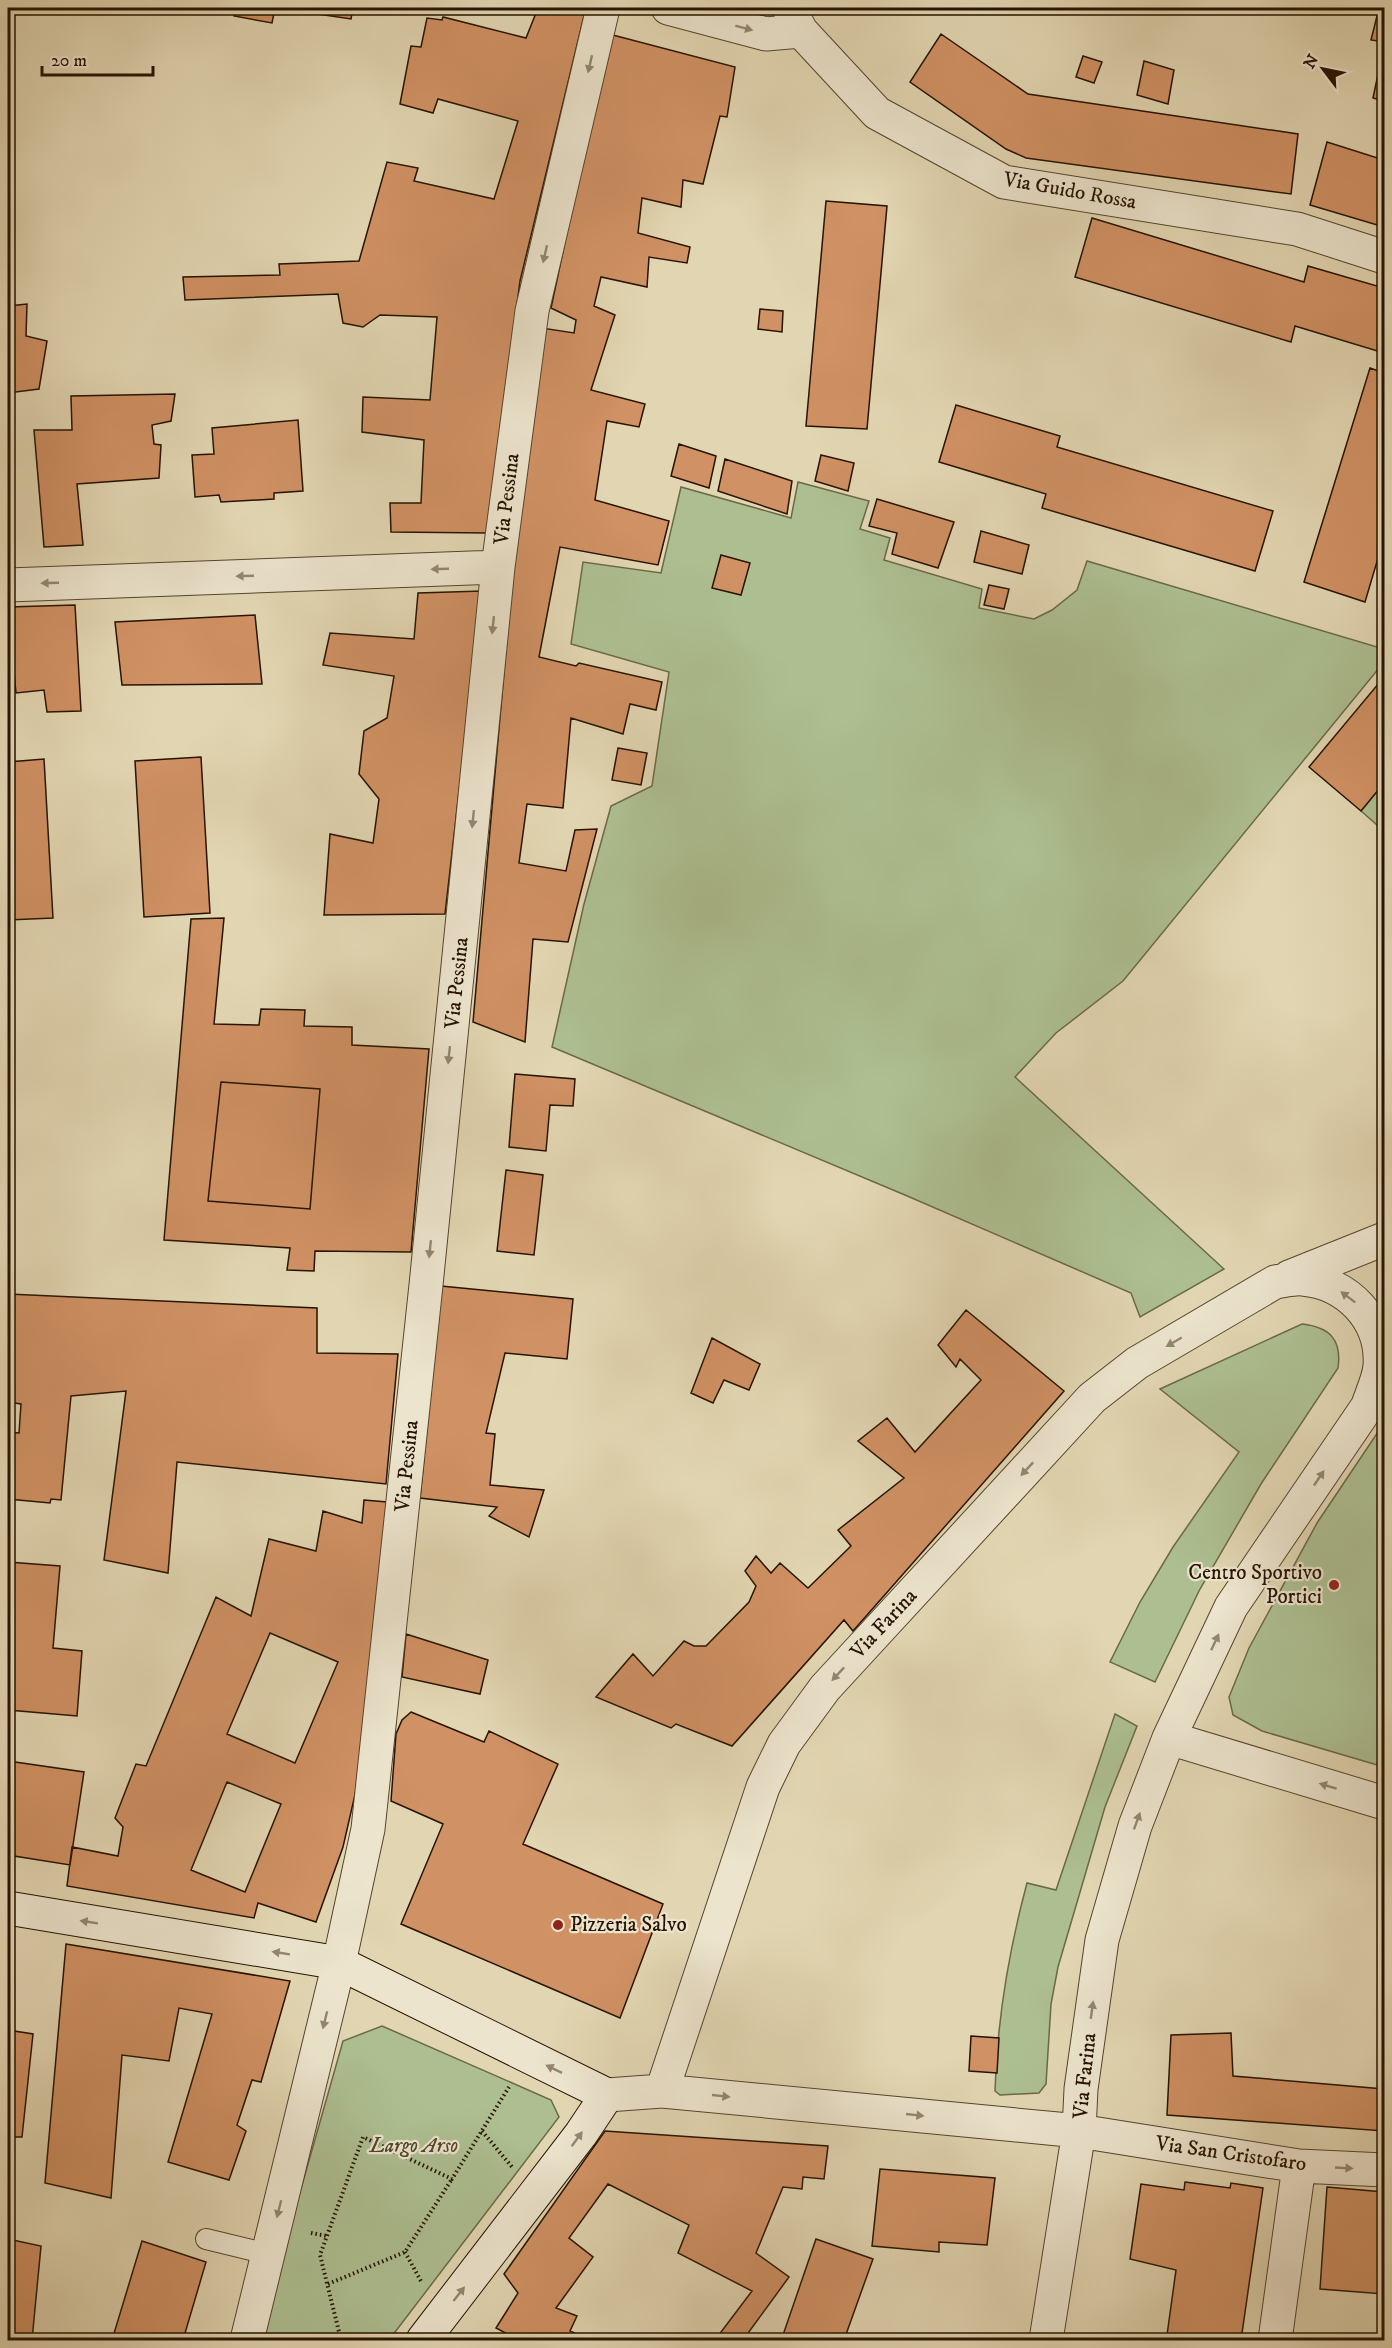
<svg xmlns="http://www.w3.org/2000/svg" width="1392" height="2348" viewBox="0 0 1392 2348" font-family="'IM FELL DW Pica',serif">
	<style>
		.green { fill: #adbf91; stroke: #6a6948; stroke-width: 1.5 }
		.building { fill: #d09164; stroke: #261300; stroke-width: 1.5; fill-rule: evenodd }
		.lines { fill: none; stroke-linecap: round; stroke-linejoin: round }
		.service-casing { stroke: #55442c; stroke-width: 22 }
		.minor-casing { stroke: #55442c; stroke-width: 35 }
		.secondary-casing { stroke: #261300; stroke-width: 35 }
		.path { stroke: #261300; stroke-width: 4; stroke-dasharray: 1.5 3; stroke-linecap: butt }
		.service { stroke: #ece4cd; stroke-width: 20 }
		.minor { stroke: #ece4cd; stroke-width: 33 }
		.secondary { stroke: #ece4cd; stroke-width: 33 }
		.oneway { fill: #938671 }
		.poi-dot { fill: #8f2418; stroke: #ece4cd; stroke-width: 2 }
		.labels { text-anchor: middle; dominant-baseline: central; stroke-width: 4.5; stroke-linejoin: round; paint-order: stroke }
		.street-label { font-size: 21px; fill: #261300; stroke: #ece4cd }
		.poi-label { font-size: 21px; fill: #261300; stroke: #ece4cd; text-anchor: end }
		.park-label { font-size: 21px; font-style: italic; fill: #4e472c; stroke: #ece4cd }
	</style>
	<rect width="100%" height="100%" fill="#e2d6b2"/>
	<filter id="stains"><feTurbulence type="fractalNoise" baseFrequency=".00333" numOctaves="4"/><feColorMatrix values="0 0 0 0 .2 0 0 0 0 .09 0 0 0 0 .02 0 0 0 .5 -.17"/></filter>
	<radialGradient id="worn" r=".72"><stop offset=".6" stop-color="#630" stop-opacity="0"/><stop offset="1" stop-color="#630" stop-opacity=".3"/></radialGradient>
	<!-- green -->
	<path class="green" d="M 798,482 L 869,501 L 860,529 L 890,538 L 884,560 L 982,589 L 979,608 L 1034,619 L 1052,610 L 1077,590 L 1087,561 L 1384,649 L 1384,662 L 1123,981 L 1056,1033 L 1015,1077 L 1224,1269 L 1140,1317 L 1131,1293 L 905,1195 L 552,1047 L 584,904 L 611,806 L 652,786 L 669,672 L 571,644 L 583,562 L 661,573 L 681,487 L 791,518 Z
		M 1384,783 L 1384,831 L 1361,811 Z
		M 1302,1324 C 1330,1327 1342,1340 1338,1368 L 1261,1484 L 1200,1589 L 1155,1682 L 1110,1662 L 1140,1602 L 1173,1547 L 1239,1452 L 1160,1389 Z
		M 1384,1423 L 1384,1767 L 1262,1731 L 1233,1715 L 1229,1697 L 1249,1648 L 1317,1523 Z
		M 1115,1714 L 1137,1726 L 1105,1807 L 1058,1967 L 1051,2004 L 1046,2084 L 1039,2093 L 1000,2095 L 995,2091 C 997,2022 1009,1950 1027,1883 L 1056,1890 Z
		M 382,2026 L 551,2100 L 559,2117 L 389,2340 L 258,2340 L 343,2041 Z"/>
	<!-- building -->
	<path class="building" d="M 236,8 L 275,8 L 272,23 L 234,16 Z
		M 277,8 L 353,8 L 351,19 Z
		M 538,8 L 586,8 L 520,281 L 488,533 L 391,532 L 390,503 L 421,503 L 424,440 L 362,432 L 363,397 L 430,400 L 437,317 L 380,315 L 363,327 L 343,323 L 338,294 L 185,300 L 183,277 L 280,275 L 279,264 L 359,261 L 387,162 L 418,168 L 414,181 L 494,199 L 518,121 L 438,99 L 433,113 L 400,104 L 411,46 L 421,47 L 427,18 L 442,20 L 443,17 L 526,38 Z
		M 1379,8 L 1384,8 L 1384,42 L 1371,40 Z
		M 609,34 L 735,67 L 727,117 L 720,116 L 703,184 L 683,180 L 681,207 L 642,198 L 638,233 L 690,247 L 687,263 L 649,257 L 647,287 L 601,277 L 594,306 L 615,315 L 591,390 L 645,404 L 639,427 L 607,421 L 595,500 L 669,521 L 658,565 L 560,547 L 539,657 L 576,666 L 579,663 L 662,682 L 656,710 L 630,704 L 623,734 L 571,718 L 563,808 L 527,804 L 519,863 L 566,871 L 575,830 L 597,829 L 568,942 L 533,939 L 525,1042 L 473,1022 L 513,570 L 536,403 L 542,328 L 574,333 L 576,320 L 551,308 Z
		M 941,34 L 1028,94 L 1298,134 L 1291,194 L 1026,158 L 1006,149 L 910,82 Z
		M 1384,46 L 1384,101 L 1373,98 Z
		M 1083,56 L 1102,62 L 1094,83 L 1076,77 Z
		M 1144,61 L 1174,70 L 1168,104 L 1137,95 Z
		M 1327,142 L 1384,160 L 1384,227 L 1310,205 Z
		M 826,201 L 887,206 L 867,429 L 806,426 Z
		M 1092,218 L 1304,282 L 1308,266 L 1384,288 L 1384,353 L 1295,326 L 1291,342 L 1075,277 Z
		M 27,304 L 26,336 L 47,341 L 39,389 L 8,393 L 8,306 Z
		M 760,309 L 783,311 L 782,332 L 758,329 Z
		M 1370,368 L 1384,373 L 1384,538 L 1365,602 L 1304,582 Z
		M 175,394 L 171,421 L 152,425 L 154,444 L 161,445 L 159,478 L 77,484 L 83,545 L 44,547 L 34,430 L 72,430 L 71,396 Z
		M 956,405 L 1060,436 L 1057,447 L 1273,511 L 1255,571 L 1042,508 L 1046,494 L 939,462 Z
		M 298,420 L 303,491 L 274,493 L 274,499 L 221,502 L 219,495 L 195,497 L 192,455 L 214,454 L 212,428 Z
		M 679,444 L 716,456 L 709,488 L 671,476 Z
		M 821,455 L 854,463 L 848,491 L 815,481 Z
		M 725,459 L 792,481 L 787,514 L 718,491 Z
		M 877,499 L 954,522 L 938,568 L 892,554 L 897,533 L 869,526 Z
		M 981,531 L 1029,545 L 1022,574 L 974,562 Z
		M 721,555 L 750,563 L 741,595 L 712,588 Z
		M 989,585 L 1009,589 L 1004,609 L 984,605 Z
		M 482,591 L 445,914 L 324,915 L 330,834 L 373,843 L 379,799 L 359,774 L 364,731 L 387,718 L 394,676 L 323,665 L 330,633 L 414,639 L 418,593 Z
		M 75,605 L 81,711 L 47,712 L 44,690 L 16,693 L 12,652 L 8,652 L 8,607 Z
		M 255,615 L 262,684 L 122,685 L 115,622 Z
		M 1384,677 L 1384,783 L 1361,811 L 1309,767 Z
		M 618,748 L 647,753 L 641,785 L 612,780 Z
		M 201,757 L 210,913 L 144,917 L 135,761 Z
		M 44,759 L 53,918 L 8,920 L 8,762 Z
		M 224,918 L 214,1024 L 259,1025 L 261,1009 L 305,1010 L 304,1026 L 352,1027 L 352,1045 L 429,1049 L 411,1252 L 315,1251 L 314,1271 L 287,1270 L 290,1248 L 164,1240 L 191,919 ZM 221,1082 L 320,1089 L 310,1209 L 208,1201 Z
		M 515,1074 L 575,1079 L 573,1106 L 550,1105 L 546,1151 L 509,1147 Z
		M 221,1082 L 320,1089 L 310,1209 L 208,1201 Z
		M 506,1170 L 543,1175 L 534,1255 L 497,1251 Z
		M 441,1286 L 573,1299 L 567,1359 L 505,1353 L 486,1433 L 495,1434 L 490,1485 L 544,1490 L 529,1537 L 489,1516 L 497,1507 L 420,1498 Z
		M 8,1294 L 317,1308 L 317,1353 L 398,1354 L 386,1484 L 177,1462 L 168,1573 L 104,1560 L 126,1391 L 71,1396 L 61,1500 L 51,1499 L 50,1503 L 8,1499 L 8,1432 L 19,1433 L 21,1404 L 8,1402 Z
		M 966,1310 L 1064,1391 L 853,1631 L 844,1620 L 732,1746 L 676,1724 L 671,1728 L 596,1697 L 633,1654 L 653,1676 L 684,1641 L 694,1646 L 706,1646 L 749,1602 L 756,1586 L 745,1571 L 756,1556 L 771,1573 L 780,1563 L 808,1588 L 851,1546 L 838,1530 L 904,1478 L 858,1441 L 887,1418 L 915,1452 L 981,1380 L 960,1359 L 956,1367 L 938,1345 Z
		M 712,1338 L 760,1364 L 749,1390 L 724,1380 L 713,1403 L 691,1393 Z
		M 364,1500 L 387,1502 L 357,1786 L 343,1847 L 316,1922 L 258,1903 L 254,1918 L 67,1886 L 72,1847 L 118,1856 L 123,1827 L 115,1818 L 136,1764 L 146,1766 L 216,1597 L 251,1616 L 269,1539 L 316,1551 L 323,1511 L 362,1523 ZM 270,1633 L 338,1662 L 295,1763 L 227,1734 ZM 227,1782 L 281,1804 L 245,1892 L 191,1870 Z
		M 8,1562 L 60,1566 L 53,1648 L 82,1651 L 77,1716 L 8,1710 Z
		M 406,1634 L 488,1660 L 480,1694 L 402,1677 Z
		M 411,1712 L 484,1742 L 489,1731 L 558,1764 L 523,1844 L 663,1904 L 620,2018 L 401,1924 L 443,1824 L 391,1801 L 396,1734 L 402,1720 Z
		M 8,1761 L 84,1772 L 70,1865 L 8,1855 Z
		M 66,1944 L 290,1981 L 261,2082 L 252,2080 L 237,2125 L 246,2131 L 229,2180 L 168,2162 L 212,2014 L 179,2008 L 169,2061 L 122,2055 L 111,2198 L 45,2183 Z
		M 8,1955 L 10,1955 L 8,2030 L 33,2034 L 22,2137 L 8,2137 Z
		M 1231,2033 L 1233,2076 L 1384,2089 L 1384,2131 L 1167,2115 L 1171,2035 Z
		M 971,2036 L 999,2038 L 997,2073 L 969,2071 Z
		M 605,2131 L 828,2146 L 824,2179 L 803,2177 L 802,2189 L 783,2187 L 756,2253 L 789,2277 L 743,2340 L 715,2340 L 752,2291 L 678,2253 L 689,2225 L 608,2184 L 569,2238 L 593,2257 L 556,2308 L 577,2316 L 570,2331 L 590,2340 L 519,2340 L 496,2328 L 518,2293 L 504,2274 Z
		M 880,2169 L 995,2178 L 987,2245 L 939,2242 L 939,2252 L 872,2246 Z
		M 1185,2182 L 1230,2188 L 1231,2183 L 1263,2188 L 1241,2340 L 1170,2340 L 1171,2337 L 1167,2335 L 1176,2270 L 1130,2259 L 1141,2184 L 1184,2190 Z
		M 1327,2187 L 1384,2192 L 1384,2294 L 1320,2289 Z
		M 8,2239 L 41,2246 L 32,2340 L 8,2340 Z
		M 816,2239 L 873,2259 L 844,2340 L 790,2340 L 782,2338 Z
		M 142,2241 L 206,2262 L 183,2340 L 112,2340 Z
		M 1311,2334 L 1360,2340 L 1311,2340 Z"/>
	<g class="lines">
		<!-- service casing -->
		<g class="service-casing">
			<path id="service" d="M 206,2239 L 268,2254"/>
		</g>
		<!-- minor casing -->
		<g class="minor-casing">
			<path id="minor" d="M 668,8 L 766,34 L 801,31
				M 789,8 L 801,31 L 877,113 L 1004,182 L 1297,229 L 1384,257
				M 8,585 L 498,567
				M 1289,1277 L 1384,1239
				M 1169,1738 L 1384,1803
				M 662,2091 L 763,1787 L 784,1744 L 825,1688 L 1092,1398 L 1137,1363 L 1275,1282 C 1284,1281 1294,1278 1303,1279 C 1348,1283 1383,1320 1380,1366 C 1379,1378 1372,1393 1368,1405
				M 607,2095 L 662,2091 L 1079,2131 L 1299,2166 L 1384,2170
				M 247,2340 L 339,1963 L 368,1829 L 426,1285 L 498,567 L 532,311 L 603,8
				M 1046,2340 L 1079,2131 L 1081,2089 L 1102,1940 L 1135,1826 L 1169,1738 L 1231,1607 L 1380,1388
				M 1275,2340 L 1299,2166"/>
		</g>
		<!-- secondary casing -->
		<g class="secondary-casing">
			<path id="secondary" d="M 8,1908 L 339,1963 L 607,2095 L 581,2134 L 423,2340"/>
		</g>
		<!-- path -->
		<path class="path" d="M 482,2131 L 512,2167
			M 311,2233 L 327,2236
			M 405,2252 L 422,2283
			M 328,2284 L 405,2252 L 452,2179
			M 341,2340 L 320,2255 L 363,2137 L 452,2179 L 509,2087"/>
		<!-- service -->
		<use href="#service" class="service"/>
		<!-- minor -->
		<use href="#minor" class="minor"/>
		<!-- secondary -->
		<use href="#secondary" class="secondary"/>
	</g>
	<!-- one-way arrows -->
	<defs><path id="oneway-solid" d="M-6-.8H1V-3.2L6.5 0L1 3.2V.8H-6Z" transform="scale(1.5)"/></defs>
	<g class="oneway">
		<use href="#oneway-solid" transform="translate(744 28) rotate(15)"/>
		<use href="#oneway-solid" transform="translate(590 64) rotate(103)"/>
		<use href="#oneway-solid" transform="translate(545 254) rotate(103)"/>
		<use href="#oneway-solid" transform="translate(440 569) rotate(178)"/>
		<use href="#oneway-solid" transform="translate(245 576) rotate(178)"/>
		<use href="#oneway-solid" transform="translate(50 583) rotate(178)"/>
		<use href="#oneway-solid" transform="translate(493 625) rotate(96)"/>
		<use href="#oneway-solid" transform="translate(473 819) rotate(96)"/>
		<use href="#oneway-solid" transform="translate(449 1055) rotate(96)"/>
		<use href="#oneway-solid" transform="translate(430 1249) rotate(96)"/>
		<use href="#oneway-solid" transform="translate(1348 1297) rotate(-143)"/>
		<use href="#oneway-solid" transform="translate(1174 1342) rotate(150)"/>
		<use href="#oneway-solid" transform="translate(1027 1469) rotate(133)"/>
		<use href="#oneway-solid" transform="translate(1319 1478) rotate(-56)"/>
		<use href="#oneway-solid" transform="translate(1215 1642) rotate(-65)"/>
		<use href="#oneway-solid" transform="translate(838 1674) rotate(133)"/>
		<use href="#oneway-solid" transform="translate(1328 1786) rotate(-163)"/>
		<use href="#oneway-solid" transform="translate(1137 1821) rotate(-70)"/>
		<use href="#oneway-solid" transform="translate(89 1922) rotate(-171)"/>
		<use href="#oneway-solid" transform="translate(281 1953) rotate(-171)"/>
		<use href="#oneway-solid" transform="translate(1092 2010) rotate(-82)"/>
		<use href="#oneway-solid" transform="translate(325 2020) rotate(104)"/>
		<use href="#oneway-solid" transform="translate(554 2069) rotate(-154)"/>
		<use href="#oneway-solid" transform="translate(721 2096) rotate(6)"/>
		<use href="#oneway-solid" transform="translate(915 2115) rotate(6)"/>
		<use href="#oneway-solid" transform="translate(577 2139) rotate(-54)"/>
		<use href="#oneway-solid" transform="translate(1344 2168) rotate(3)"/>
		<use href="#oneway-solid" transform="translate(279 2209) rotate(104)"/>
		<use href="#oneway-solid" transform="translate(459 2294) rotate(-52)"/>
	</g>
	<!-- markers -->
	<g class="poi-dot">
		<circle cx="1334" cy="1585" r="6"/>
		<circle cx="558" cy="1925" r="6"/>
	</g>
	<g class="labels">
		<!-- street labels -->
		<g class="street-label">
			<text transform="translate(1070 191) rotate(10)">Via Guido Rossa</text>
			<text transform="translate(507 499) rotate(-83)">Via Pessina</text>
			<text transform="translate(457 983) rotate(-84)">Via Pessina</text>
			<text transform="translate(407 1466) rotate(-84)">Via Pessina</text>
			<text transform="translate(884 1624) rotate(-47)">Via Farina</text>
			<text transform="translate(1085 2076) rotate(-84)">Via Farina</text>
			<text transform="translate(1231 2154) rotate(8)">Via San Cristofaro</text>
		</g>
		<!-- poi labels -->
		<g class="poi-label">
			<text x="1322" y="1573">Centro Sportivo<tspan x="1322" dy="24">Portici</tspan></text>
			<text x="570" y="1925" text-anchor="start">Pizzeria Salvo</text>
		</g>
		<!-- park labels -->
		<g class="park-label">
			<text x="414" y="2146">Largo Arso</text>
		</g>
	</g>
	<!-- margin -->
	<rect width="1392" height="2348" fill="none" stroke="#e2d6b2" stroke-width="30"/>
	<rect x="9" y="9" width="1374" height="2330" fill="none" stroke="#261300" stroke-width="3"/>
	<rect x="15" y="15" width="1362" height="2318" fill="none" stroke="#261300" stroke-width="1.5"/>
	<!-- north arrow -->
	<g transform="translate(1323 69) rotate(302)" stroke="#ece4cd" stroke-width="4.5" paint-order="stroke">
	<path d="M0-4.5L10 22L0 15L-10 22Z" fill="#261300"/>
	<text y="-9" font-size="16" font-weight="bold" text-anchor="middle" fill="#261300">N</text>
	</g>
	<!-- scale -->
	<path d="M42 66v9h111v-9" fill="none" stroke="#261300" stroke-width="3"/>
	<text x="51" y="66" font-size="18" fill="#261300" stroke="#ece4cd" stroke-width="4.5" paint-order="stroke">20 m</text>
	<rect width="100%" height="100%" filter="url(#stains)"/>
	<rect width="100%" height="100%" fill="url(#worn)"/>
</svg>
